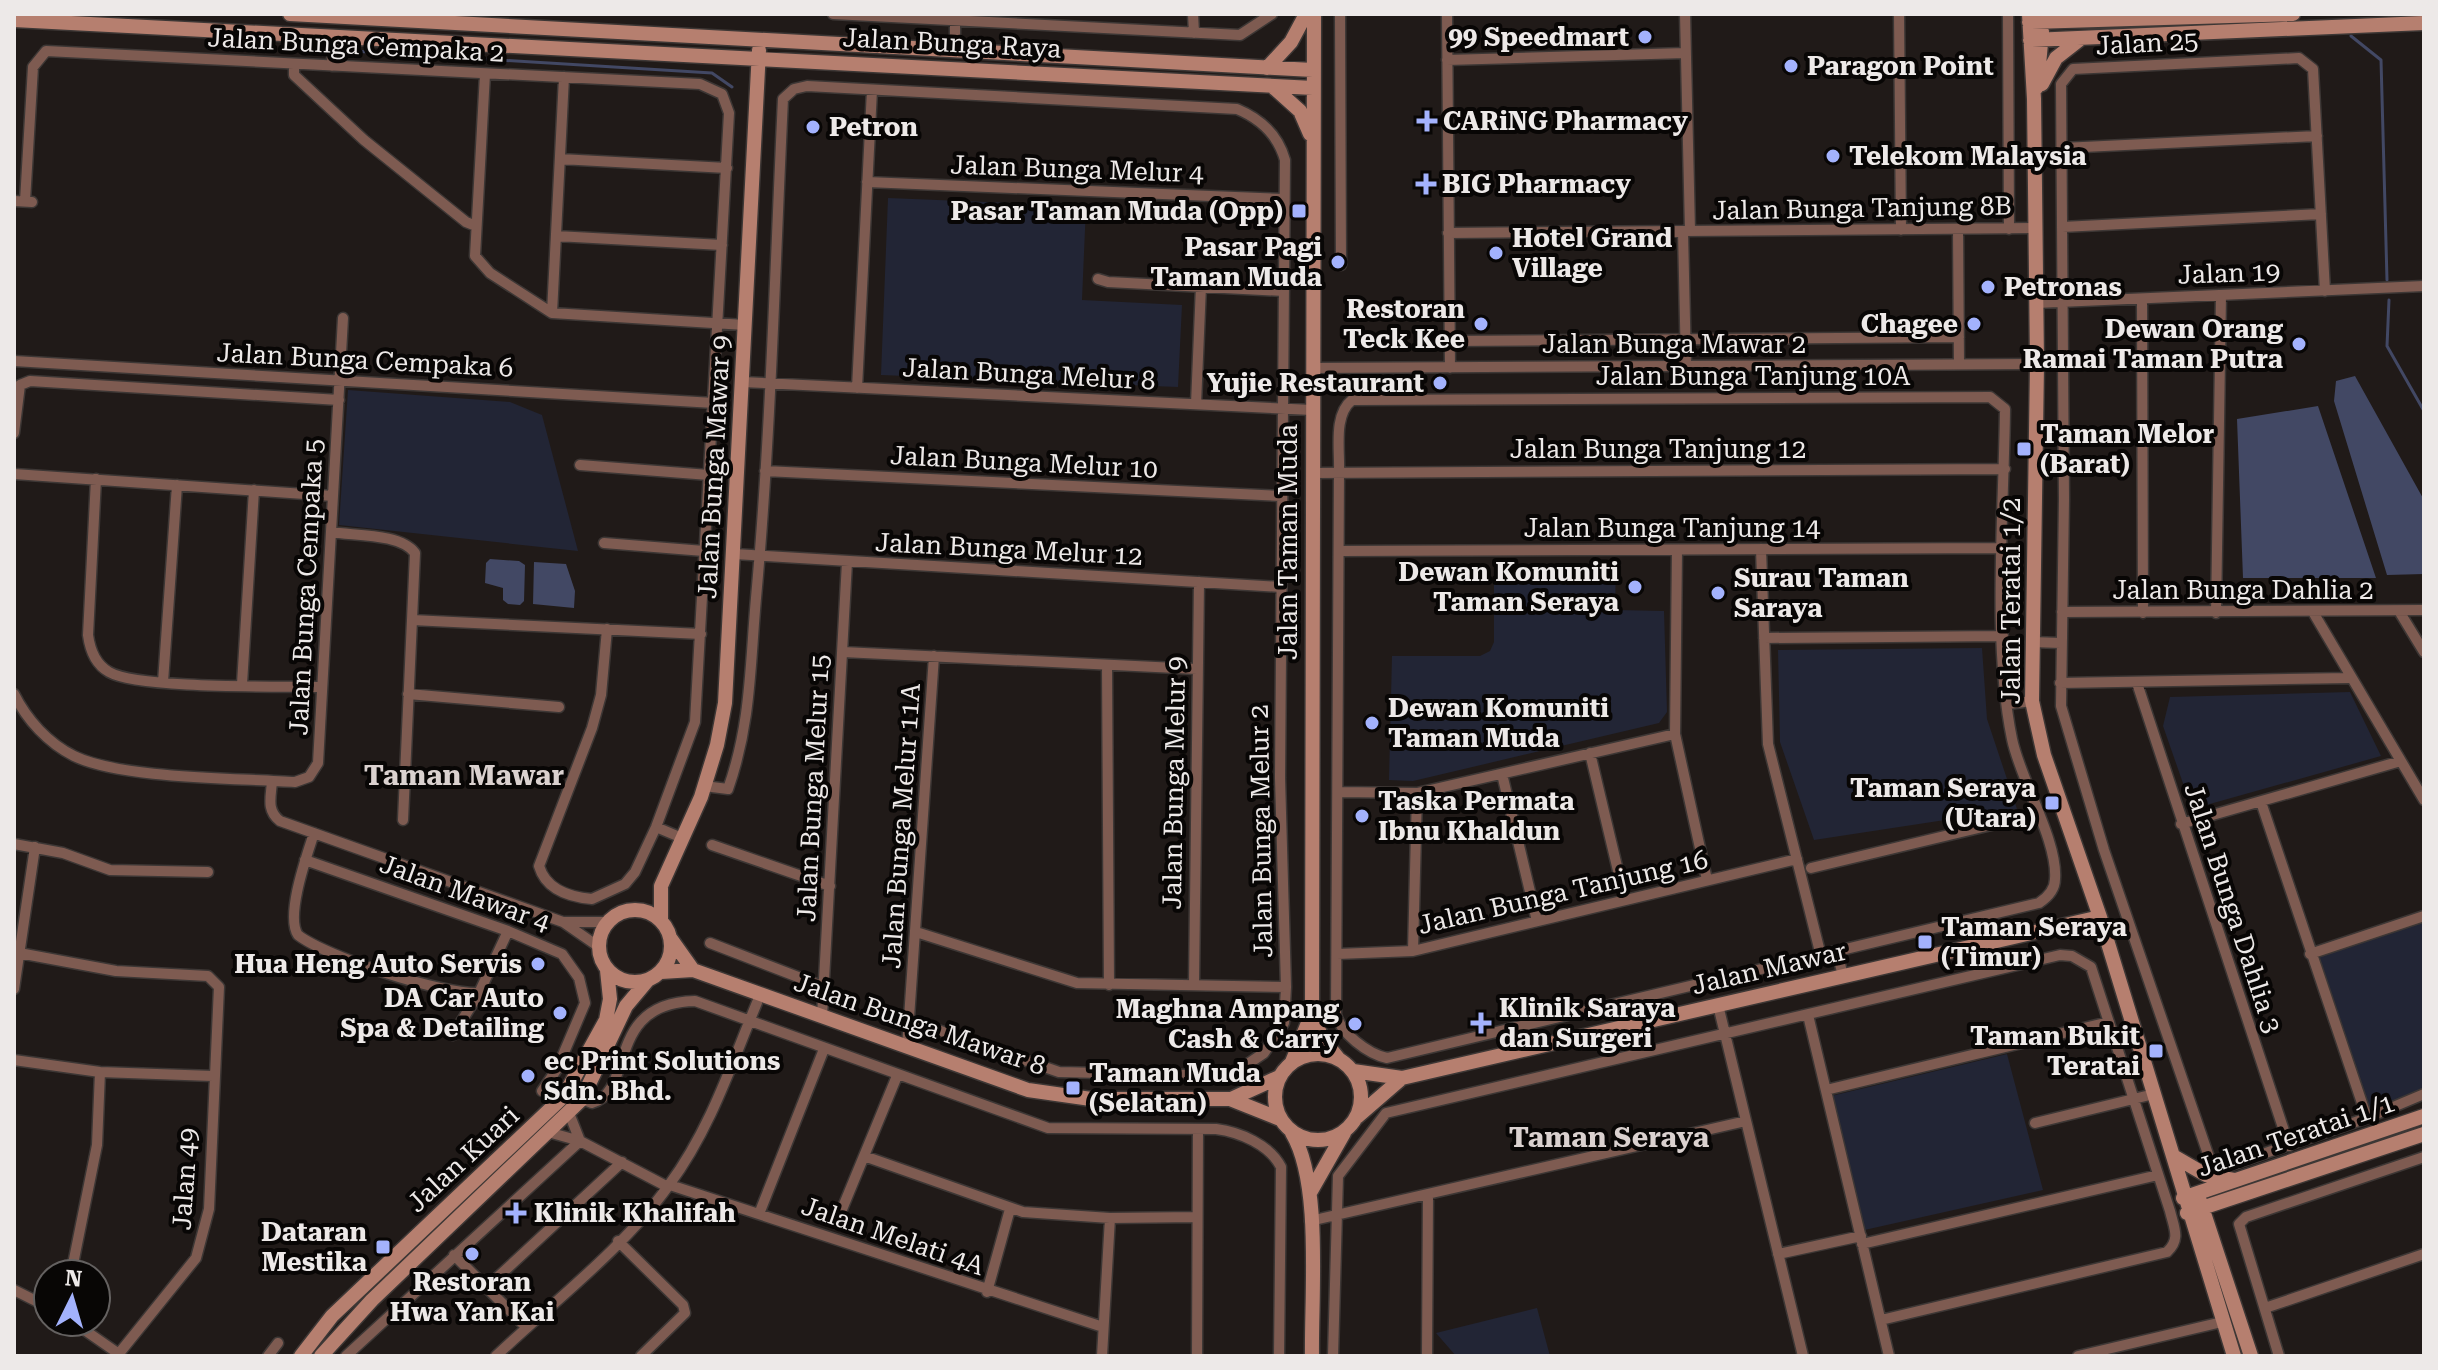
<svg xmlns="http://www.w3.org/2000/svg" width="2438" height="1370" viewBox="0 0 2438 1370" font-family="'Roboto Serif',serif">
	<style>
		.green { fill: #222535 }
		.water { fill: #424864 }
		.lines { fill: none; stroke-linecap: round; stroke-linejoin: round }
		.stream { stroke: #424864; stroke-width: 3 }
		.street-casing { stroke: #3d3735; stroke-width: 13 }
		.secondary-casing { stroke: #3d3735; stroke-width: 17 }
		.street { stroke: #7e5b51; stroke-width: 10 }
		.secondary { stroke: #b67f6f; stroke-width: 14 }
		.poi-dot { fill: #a3b2fd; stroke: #080605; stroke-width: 3 }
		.labels { text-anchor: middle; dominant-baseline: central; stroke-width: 8; stroke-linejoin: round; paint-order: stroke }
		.poi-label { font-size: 26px; font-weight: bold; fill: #ede9e8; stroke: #080605; text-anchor: start }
		.street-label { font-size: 26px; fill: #ede9e8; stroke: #080605 }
		.neighbourhood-label { font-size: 28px; font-weight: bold; fill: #dad1cf; stroke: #080605 }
	</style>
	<rect width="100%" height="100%" fill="#201a18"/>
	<!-- green -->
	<path class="green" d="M 888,198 L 1086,206 L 1082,300 L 1182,305 L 1178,387 L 881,375 Z
		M 348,390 L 510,402 L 542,415 L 578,551 L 339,525 Z
		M 1494,564 L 1616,564 L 1615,610 L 1664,611 L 1667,712 L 1659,723 L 1413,781 L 1389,780 L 1392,656 L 1480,656 L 1490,651 L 1494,642 Z
		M 1982,648 L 1987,719 L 2017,809 L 1814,840 L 1780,742 L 1778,650 Z
		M 2350,692 L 2381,756 L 2192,809 L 2163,726 L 2170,697 Z
		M 2424,921 L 2424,1089 L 2370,1112 L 2316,957 Z
		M 2007,1054 L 2043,1190 L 1860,1231 L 1831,1096 Z
		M 1537,1308 L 1550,1356 L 1456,1356 L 1436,1333 Z"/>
	<!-- water -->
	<path class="water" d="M 2355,376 L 2424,500 L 2424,574 L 2387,575 L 2334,401 L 2336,381 Z
		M 2318,406 L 2376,578 L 2243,578 L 2237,419 Z
		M 490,559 L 519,561 L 525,565 L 524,601 L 520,605 L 508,604 L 503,600 L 503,588 L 485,583 L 486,563 Z
		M 534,562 L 566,564 L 575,591 L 574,608 L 533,604 Z"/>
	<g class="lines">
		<!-- stream -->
		<path class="stream" d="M 2351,36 L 2381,60 L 2387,280
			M 352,51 L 712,73 L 732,87
			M 2389,300 L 2387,346 L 2424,411
			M 2219,1282 L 2243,1356"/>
		<!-- street casing -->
		<g class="street-casing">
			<path id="street" d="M 833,14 L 1240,35 L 1272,14
				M 1193,14 L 1194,33
				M 1340,14 L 1341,265
				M 1447,14 L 1450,368
				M 1685,14 L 1690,231
				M 1899,14 L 1901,230
				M 2008,14 L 2009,229
				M 955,51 L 955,23
				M 1447,60 L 1685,53
				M 294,65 L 294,75 L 364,140 L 466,222 L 476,226
				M 332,66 L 333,37
				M 485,74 L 475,256 L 490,273 L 552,313 L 745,325
				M 2062,148 L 2317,136
				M 560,159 L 727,168
				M 867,182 L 1284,199
				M 14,201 L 32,202
				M 25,201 L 33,67 L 46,51 L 700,84 L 722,94 L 729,113 L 695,722 L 656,827 L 635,872 L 625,884 L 592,899 C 569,897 546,890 539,866 L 592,728 L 601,695 L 607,629
				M 2062,227 L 2321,214
				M 1958,229 L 1959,364
				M 1683,231 L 1686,366
				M 1448,233 L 2035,228
				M 556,236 L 722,245
				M 1098,279 L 1108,282 L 1284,291
				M 2325,291 L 2313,69 L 2299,58 L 2073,69 L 2061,84 L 2064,499 L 2061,706 L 2104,850 L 2209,1157 L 2220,1166 L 2228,1166 L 2367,1118 L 2424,1094
				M 2142,299 L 2143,613
				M 2036,303 L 2424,286
				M 552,313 L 564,77
				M 1449,341 L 1959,337
				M 14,361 L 714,403
				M 1313,368 L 2037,364
				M 743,382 L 1312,410
				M 857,388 L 872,90
				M 1990,397 L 2005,409 C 2004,510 1992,642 2012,739 C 2020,779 2058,841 2055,879 C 2055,890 2048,897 2039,903 L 1387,1058 C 1368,1054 1340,1033 1336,1014 L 1339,472 C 1340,450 1333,415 1352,400 Z
				M 1196,404 L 1201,286
				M 14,433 L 20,385 L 30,381 L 339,400
				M 580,465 L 709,475
				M 765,471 L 1282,496
				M 1313,473 L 2005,469
				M 14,474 L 333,496
				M 96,479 L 88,635 C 90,650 95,664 109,672 C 138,689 280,686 321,687
				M 331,532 C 354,536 400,533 415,553 L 403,820
				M 604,543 L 704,551
				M 1761,549 L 1768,744 L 1821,956
				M 1677,550 L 1675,734 L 1707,880
				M 1340,551 L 2004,548
				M 734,554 L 1281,587
				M 2399,611 L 2424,652
				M 2062,612 L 2424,610
				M 2313,612 L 2424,800
				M 2216,613 L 2221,295
				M 412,620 L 701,634
				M 1764,638 L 2003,636
				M 2031,642 L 2061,643
				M 843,652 L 1197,669
				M 1107,665 L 1109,985
				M 163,682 L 177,485
				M 2060,683 L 2349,678
				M 2137,683 L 2289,1146
				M 242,684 L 254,490
				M 14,694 C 27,720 48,743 74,756 C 121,779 239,778 295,782 L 309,777 L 318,763 L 343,318
				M 408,694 L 559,707
				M 2008,704 L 2032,701
				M 1590,753 L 1625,900
				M 1502,774 L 1537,921
				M 272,781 C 271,797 266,810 280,821 L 563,922 L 599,947
				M 704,786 L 728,789 C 751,724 750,666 756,598 C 771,432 775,265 783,99 L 794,89 L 807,86 L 1237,109 C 1261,119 1278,135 1285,160 L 1280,778 L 1286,987 L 1284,1023 L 1264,1053 L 1230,1076 L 1059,1072 L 909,1020
				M 1339,792 L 1417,793 L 1675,734
				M 2261,802 L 2367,1118
				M 2181,824 L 2401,761
				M 656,827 L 682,838
				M 314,833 C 307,855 285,916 298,935 C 326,957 444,995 479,993
				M 14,844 L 63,853 L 110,870 L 208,872
				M 712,845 L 830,886
				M 305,860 L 508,931 L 562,954 L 579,978 L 585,1003 L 557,1069 L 542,1091
				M 1811,868 L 2037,814
				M 565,922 L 608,922
				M 916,932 L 1077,983 L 1286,987
				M 710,943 L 824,987
				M 1413,951 L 1417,793
				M 1837,952 L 1843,976
				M 19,953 L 116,971 L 208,976 L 219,987 L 209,1209 L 196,1258 L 117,1356
				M 1337,954 L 1413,951 L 1797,859
				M 2310,954 L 2424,916
				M 1194,984 L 1199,582
				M 14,989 L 35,847
				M 1718,1005 L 1803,1356
				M 1808,1015 L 1889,1356
				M 822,1016 L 847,562
				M 453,1035 L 479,993 L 508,931
				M 907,1047 L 934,656
				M 14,1060 L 100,1072 L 213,1076
				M 1826,1090 L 2109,1022
				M 582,1099 L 592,1103 C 636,1091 604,1003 695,1001 L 1048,1128 L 1216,1129 C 1240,1132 1270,1145 1281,1167 L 1279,1356
				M 569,1113 L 580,1141
				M 2035,1123 L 2154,1094
				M 548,1132 L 580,1141 L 668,1187
				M 864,1156 L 1023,1212 L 1110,1218 L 1197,1217
				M 670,1185 L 1103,1327
				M 759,1214 L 824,1049
				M 838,1219 L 897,1076
				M 1310,1221 L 1746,1121
				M 618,1241 L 683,1305 L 685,1313 L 641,1356
				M 1862,1244 L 2158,1175
				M 1778,1254 L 1861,1236
				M 454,1255 L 526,1327
				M 71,1274 L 97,1145 L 100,1072
				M 486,1288 L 622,1162
				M 14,1290 L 48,1307
				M 987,1292 L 1010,1209
				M 2265,1308 L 2424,1254
				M 73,1322 L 119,1354
				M 268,1356 L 278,1343
				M 346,1356 L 580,1141
				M 496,1356 C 552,1303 624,1248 669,1185 C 712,1127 733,1059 761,993
				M 1102,1356 L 1110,1218
				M 1197,1356 L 1198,1129
				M 1333,1356 L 1338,1176 L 1386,1113 L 2060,955 L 2072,956 L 2091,967 L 2170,1211 C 2174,1228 2181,1239 2167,1252 L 1881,1320
				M 1427,1356 L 1428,1196
				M 2078,1356 L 2222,1322
				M 2279,1356 L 2239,1224 L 2246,1217 L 2424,1157"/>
		</g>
		<!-- secondary casing -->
		<g class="secondary-casing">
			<path id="secondary" d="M 290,14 L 1313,70
				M 1314,14 L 1312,1013 L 1322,1038 L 1338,1058
				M 2029,14 L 2034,99 L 2037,364 L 2032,701 L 2044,755 L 2100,917 L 2234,1356
				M 14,20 L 1313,88
				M 2029,22 L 2293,14
				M 2030,40 L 2424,23
				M 1267,68 L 1291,42 L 1306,14
				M 2042,84 L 2056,58 L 2079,40
				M 1272,86 L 1300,111 L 1310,134
				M 2037,87 L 2042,32
				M599 946a36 36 0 1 1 72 0a36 36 0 1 1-72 0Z
				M 661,921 L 661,886 L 701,797 L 717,745 L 725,703 L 759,50
				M 671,939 L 693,970
				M 661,972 L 693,970 L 1028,1090 L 1091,1099 L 1230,1099 L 1280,1119
				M1275 1097a43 43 0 1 1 86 0a43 43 0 1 1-86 0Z
				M 1292,1062 L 1312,1013
				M 1353,1071 L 1402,1078 L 2100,917
				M 1231,1099 L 1279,1077
				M 1357,1117 L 1402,1078
				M 1292,1133 C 1322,1183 1311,1295 1312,1356
				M 2175,1157 L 2206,1175 L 2234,1180
				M 1311,1191 L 1344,1133
				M 2183,1198 L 2424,1116
				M 2200,1201 L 2251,1356
				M 2187,1213 L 2424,1134
				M 301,1356 L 332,1316 L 564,1096 L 606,1020 L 610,999 L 607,970
				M 321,1356 L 372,1300 L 582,1099 L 626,1006 L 647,981"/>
		</g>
		<!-- street -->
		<use href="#street" class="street"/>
		<!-- secondary -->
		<use href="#secondary" class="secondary"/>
	</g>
	<!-- markers -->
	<g class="poi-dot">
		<circle cx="1645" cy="37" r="8"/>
		<circle cx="1791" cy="66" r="8"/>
		<path d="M1423 109h8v8h8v8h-8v8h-8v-8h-8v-8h8z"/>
		<circle cx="813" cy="127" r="8"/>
		<circle cx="1833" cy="156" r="8"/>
		<path d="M1422 172h8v8h8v8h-8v8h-8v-8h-8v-8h8z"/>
		<rect x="1291" y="203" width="16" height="16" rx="4"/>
		<circle cx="1496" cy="253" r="8"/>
		<circle cx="1338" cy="262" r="8"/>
		<circle cx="1988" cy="287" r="8"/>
		<circle cx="1481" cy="324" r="8"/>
		<circle cx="1974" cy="324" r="8"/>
		<circle cx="2299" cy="344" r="8"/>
		<circle cx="1440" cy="383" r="8"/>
		<rect x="2016" y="441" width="16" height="16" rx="4"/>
		<circle cx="1635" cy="587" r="8"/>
		<circle cx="1718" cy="593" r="8"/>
		<circle cx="1372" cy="723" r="8"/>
		<rect x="2044" y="795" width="16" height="16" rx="4"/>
		<circle cx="1362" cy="816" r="8"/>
		<rect x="1917" y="934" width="16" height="16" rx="4"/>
		<circle cx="538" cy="964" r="8"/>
		<circle cx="560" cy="1013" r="8"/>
		<path d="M1477 1011h8v8h8v8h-8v8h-8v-8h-8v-8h8z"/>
		<circle cx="1355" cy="1024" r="8"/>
		<rect x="2148" y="1043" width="16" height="16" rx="4"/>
		<circle cx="528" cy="1076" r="8"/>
		<rect x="1065" y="1080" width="16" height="16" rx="4"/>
		<path d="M512 1201h8v8h8v8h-8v8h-8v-8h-8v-8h8z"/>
		<rect x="375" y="1239" width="16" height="16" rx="4"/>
		<circle cx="472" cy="1254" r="8"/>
	</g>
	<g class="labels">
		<!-- poi labels -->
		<g class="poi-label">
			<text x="1629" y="37" text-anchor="end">99 Speedmart</text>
			<text x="1807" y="66">Paragon Point</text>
			<text x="1443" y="121">CARiNG Pharmacy</text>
			<text x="829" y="127">Petron</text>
			<text x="1849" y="156">Telekom Malaysia</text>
			<text x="1442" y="184">BIG Pharmacy</text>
			<text x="1283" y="211" text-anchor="end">Pasar Taman Muda (Opp)</text>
			<text x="1512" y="238">Hotel Grand<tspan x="1512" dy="30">Village</tspan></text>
			<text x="1322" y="247" text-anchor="end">Pasar Pagi<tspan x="1322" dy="30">Taman Muda</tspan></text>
			<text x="2004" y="287">Petronas</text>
			<text x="1465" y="309" text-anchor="end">Restoran<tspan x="1465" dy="30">Teck Kee</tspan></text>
			<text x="1958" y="324" text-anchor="end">Chagee</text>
			<text x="2283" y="329" text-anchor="end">Dewan Orang<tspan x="2283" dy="30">Ramai Taman Putra</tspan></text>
			<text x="1424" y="383" text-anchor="end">Yujie Restaurant</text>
			<text x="2040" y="434">Taman Melor<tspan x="2040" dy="30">(Barat)</tspan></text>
			<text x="1619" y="572" text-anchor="end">Dewan Komuniti<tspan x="1619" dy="30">Taman Seraya</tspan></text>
			<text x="1734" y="578">Surau Taman<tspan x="1734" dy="30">Saraya</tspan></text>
			<text x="1388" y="708">Dewan Komuniti<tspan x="1388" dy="30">Taman Muda</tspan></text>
			<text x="2036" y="788" text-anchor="end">Taman Seraya<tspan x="2036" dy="30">(Utara)</tspan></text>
			<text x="1378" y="801">Taska Permata<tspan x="1378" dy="30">Ibnu Khaldun</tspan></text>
			<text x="1941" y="927">Taman Seraya<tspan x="1941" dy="30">(Timur)</tspan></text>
			<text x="522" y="964" text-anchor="end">Hua Heng Auto Servis</text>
			<text x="544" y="998" text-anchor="end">DA Car Auto<tspan x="544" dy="30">Spa &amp; Detailing</tspan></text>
			<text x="1499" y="1008">Klinik Saraya<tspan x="1499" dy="30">dan Surgeri</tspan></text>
			<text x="1339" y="1009" text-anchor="end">Maghna Ampang<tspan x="1339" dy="30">Cash &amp; Carry</tspan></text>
			<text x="2140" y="1036" text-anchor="end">Taman Bukit<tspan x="2140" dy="30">Teratai</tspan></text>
			<text x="544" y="1061">ec Print Solutions<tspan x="544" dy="30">Sdn. Bhd.</tspan></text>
			<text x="1089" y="1073">Taman Muda<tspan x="1089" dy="30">(Selatan)</tspan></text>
			<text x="534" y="1213">Klinik Khalifah</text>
			<text x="367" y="1232" text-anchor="end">Dataran<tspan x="367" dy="30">Mestika</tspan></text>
			<text x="472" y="1282" text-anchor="middle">Restoran<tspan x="472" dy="30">Hwa Yan Kai</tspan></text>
		</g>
		<!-- street labels -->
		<g class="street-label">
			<text transform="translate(952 43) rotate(3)">Jalan Bunga Raya</text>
			<text transform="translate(2147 43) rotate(-3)">Jalan 25</text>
			<text transform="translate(356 45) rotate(3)">Jalan Bunga Cempaka 2</text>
			<text transform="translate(1077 169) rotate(2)">Jalan Bunga Melur 4</text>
			<text transform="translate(1862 208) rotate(-1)">Jalan Bunga Tanjung 8B</text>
			<text transform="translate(2229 273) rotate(-2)">Jalan 19</text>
			<text x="1674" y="344">Jalan Bunga Mawar 2</text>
			<text transform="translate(365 360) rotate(3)">Jalan Bunga Cempaka 6</text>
			<text transform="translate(1029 374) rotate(3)">Jalan Bunga Melur 8</text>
			<text x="1753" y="376">Jalan Bunga Tanjung 10A</text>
			<text x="1658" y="449">Jalan Bunga Tanjung 12</text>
			<text transform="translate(1024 462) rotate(3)">Jalan Bunga Melur 10</text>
			<text transform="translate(714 467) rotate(-87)">Jalan Bunga Mawar 9</text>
			<text x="1672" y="528">Jalan Bunga Tanjung 14</text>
			<text transform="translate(1288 542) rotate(-90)">Jalan Taman Muda</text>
			<text transform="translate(1009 549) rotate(3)">Jalan Bunga Melur 12</text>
			<text transform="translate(306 587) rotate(-87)">Jalan Bunga Cempaka 5</text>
			<text x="2243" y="590">Jalan Bunga Dahlia 2</text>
			<text transform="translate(2011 601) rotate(-90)">Jalan Teratai 1/2</text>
			<text transform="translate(1174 783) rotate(-89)">Jalan Bunga Melur 9</text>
			<text transform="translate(813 788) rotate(-87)">Jalan Bunga Melur 15</text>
			<text transform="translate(901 826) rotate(-86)">Jalan Bunga Melur 11A</text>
			<text transform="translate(1261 831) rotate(-91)">Jalan Bunga Melur 2</text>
			<text transform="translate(1563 892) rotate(-13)">Jalan Bunga Tanjung 16</text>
			<text transform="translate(465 893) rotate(20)">Jalan Mawar 4</text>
			<text transform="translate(2233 908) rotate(72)">Jalan Bunga Dahlia 3</text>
			<text transform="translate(1769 968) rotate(-13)">Jalan Mawar</text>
			<text transform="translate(920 1024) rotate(19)">Jalan Bunga Mawar 8</text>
			<text transform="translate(2296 1135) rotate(-19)">Jalan Teratai 1/1</text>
			<text transform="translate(463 1159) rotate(-43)">Jalan Kuari</text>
			<text transform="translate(185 1179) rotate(-86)">Jalan 49</text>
			<text transform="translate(893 1236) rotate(19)">Jalan Melati 4A</text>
		</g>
		<!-- neighbourhood labels -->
		<g class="neighbourhood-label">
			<text x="464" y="775">Taman Mawar</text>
			<text x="1609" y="1137">Taman Seraya</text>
		</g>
	</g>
	<!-- border -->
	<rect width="2438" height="1370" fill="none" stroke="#ede9e8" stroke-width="32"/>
	<!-- north arrow -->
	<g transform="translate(72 1298) rotate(5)"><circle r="38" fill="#080605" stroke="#646160" stroke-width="2"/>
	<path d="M0-6L14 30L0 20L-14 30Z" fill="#a3b2fd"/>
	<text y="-12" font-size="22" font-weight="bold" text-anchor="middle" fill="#ede9e8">N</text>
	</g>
</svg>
